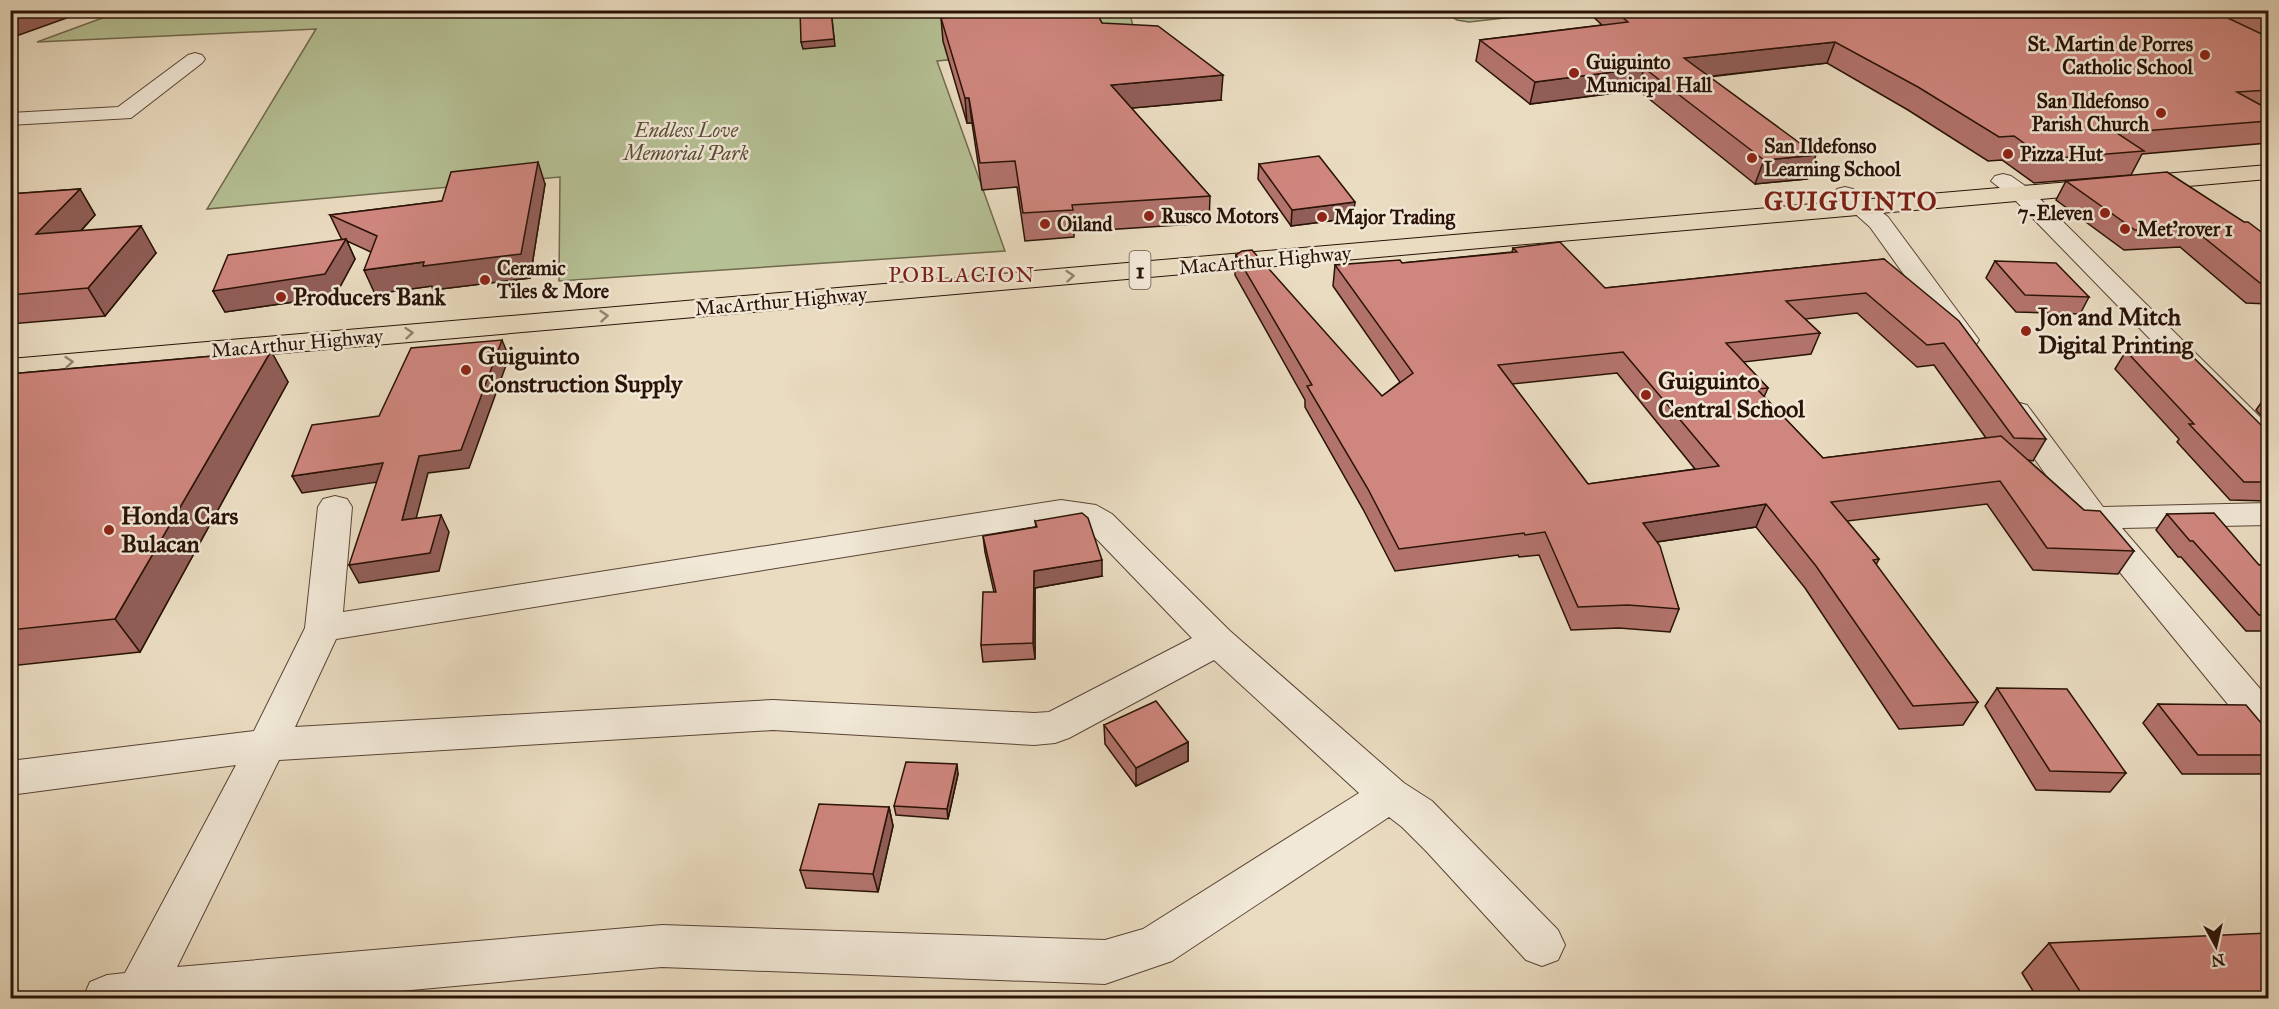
<svg xmlns="http://www.w3.org/2000/svg" width="2279" height="1009" viewBox="0 0 2279 1009" font-family="'IM FELL Great Primer',serif">
	<style>
		.green { fill: #b5c094; stroke: #6f694d; stroke-width: 1.5 }
		.lines { fill: none; stroke-linecap: round; stroke-linejoin: round }
		.minor-casing { stroke: #594435; stroke-width: 2 }
		.highway-casing { stroke: #291206; stroke-width: 2 }
		.minor { fill: #f1e8d7; fill-rule: evenodd }
		.highway { fill: #eadcc1; fill-rule: evenodd }
		.wall { fill: #b2736c; stroke: #291206; stroke-width: 1.5; fill-rule: evenodd }
		.shaded-wall { fill: #915e58; stroke: #291206; stroke-width: 1.5 }
		.building { fill: #cf867e; stroke: #291206; stroke-width: 1.5; fill-rule: evenodd }
		.oneway { stroke: #93816d }
		.poi-dot { fill: #8f2418; stroke: #f1e8d7; stroke-width: 2 }
		.labels { text-anchor: middle; dominant-baseline: central; stroke-width: 5; stroke-linejoin: round; paint-order: stroke }
		.far-poi-label { font-size: 20px; font-weight: bold; fill: #291206; stroke: #f1e8d7; text-anchor: start }
		.far-park-label { font-size: 20px; font-style: italic; fill: #5a4f38; stroke: #f1e8d7 }
		.far-street-label { font-size: 20px; fill: #291206; stroke: #f1e8d7 }
		.shield { fill: #f1e8d7; stroke: #655245; stroke-width: 1.5 }
		.shield-label { font-size: 22px; font-weight: bold; fill: #291206 }
		.far-quarter-label { font-size: 22px; letter-spacing: 1.5px; fill: #7a1f14; stroke: #f1e8d7 }
		.poi-label { font-size: 24px; font-weight: bold; fill: #291206; stroke: #f1e8d7; text-anchor: start }
		.far-district-label { font-size: 26px; font-weight: bold; letter-spacing: 1.5px; fill: #7a1f14; stroke: #f1e8d7 }
	</style>
	<rect width="100%" height="100%" fill="#eadcc1"/>
	<filter id="stains"><feTurbulence type="fractalNoise" baseFrequency=".00333" numOctaves="4"/><feColorMatrix values="0 0 0 0 .2 0 0 0 0 .09 0 0 0 0 .02 0 0 0 .5 -.17"/></filter>
	<radialGradient id="worn" r=".72"><stop offset=".6" stop-color="#630" stop-opacity="0"/><stop offset="1" stop-color="#630" stop-opacity=".3"/></radialGradient>
	<!-- green -->
	<path class="green" d="M 124,10 L 1129,10 L 1137,42 L 937,61 L 1005,251 L 559,281 L 560,177 L 207,209 L 316,29 L 37,42 Z
		M 1443,11 L 1566,10 L 1566,11 L 1469,22 L 1457,20 Z"/>
	<g class="lines">
		<!-- minor casing -->
		<g class="minor-casing">
			<path id="minor" d="M 195,53 L 202,55 L 205,59 L 202,63 L 131,118 L 10,125 L 10,113 L 118,107 L 188,55 Z
				M 2003,174 L 2011,176 L 2031,190 L 2268,425 L 2268,452 L 2257,449 L 2015,200 L 1991,181 L 1995,176 Z
				M 1845,187 L 1853,189 L 1888,217 L 1979,340 L 1975,346 L 1965,348 L 1955,346 L 1870,227 L 1833,194 L 1837,189 Z
				M 2016,402 L 2027,405 L 2103,507 L 2268,503 L 2268,525 L 2122,528 L 2268,698 L 2268,740 L 2254,736 L 2082,526 L 2001,411 L 2005,405 Z
				M 335,496 L 347,499 L 352,507 L 343,612 L 1061,500 L 1096,505 L 1112,514 L 1230,631 L 1404,783 L 1432,801 L 1558,930 L 1565,945 L 1558,960 L 1542,966 L 1526,960 L 1427,852 L 1402,827 L 1389,817 L 1172,961 L 1105,984 L 662,967 L 323,998 L 83,998 L 90,982 L 107,975 L 125,973 L 236,765 L 10,795 L 10,761 L 254,731 L 305,628 L 318,507 L 323,499 ZM 1061,522 L 1077,523 L 1088,530 L 1192,638 L 1049,712 L 1034,713 L 773,700 L 295,727 L 336,639 ZM 1214,660 L 1359,793 L 1143,929 L 1105,940 L 662,925 L 177,967 L 279,760 L 773,730 L 1034,745 L 1055,743 L 1069,738 Z"/>
		</g>
		<!-- highway casing -->
		<g class="highway-casing">
			<path id="highway" d="M 2268,165 L 2268,179 L 10,377 L 10,359 Z"/>
		</g>
		<!-- minor -->
		<use href="#minor" class="minor"/>
		<!-- highway -->
		<use href="#highway" class="highway"/>
	</g>
	<!-- wall -->
	<path class="wall" d="M 966,10 L 1095,10 L 1102,23 L 1221,100 L 1131,108 L 1210,196 L 1209,223 L 1074,232 L 1074,237 L 1025,241 L 1017,187 L 982,190 L 972,123 L 967,123 L 943,41 L 941,18 L 967,15 Z
		M 1586,10 L 1998,10 L 2004,14 L 2223,16 L 2226,10 L 2268,10 L 2268,143 L 2142,154 L 2131,175 L 2034,183 L 2002,160 L 1988,161 L 1908,110 L 1827,63 L 1709,77 L 1807,179 L 1755,184 L 1638,90 L 1530,104 L 1476,61 L 1480,40 L 1602,25 Z
		M 1259,164 L 1353,218 L 1291,226 L 1258,179 Z
		M 2066,181 L 2268,237 L 2268,304 L 2246,303 L 2180,247 L 2124,250 L 2056,200 Z
		M 545,184 L 530,278 L 433,290 L 432,286 L 375,294 L 371,252 L 347,241 L 355,259 L 335,296 L 225,312 L 213,291 L 342,239 L 341,238 L 330,215 L 442,201 Z
		M 80,189 L 95,215 L 81,231 L 156,253 L 105,316 L 10,324 L 10,194 Z
		M 1513,248 L 1605,288 L 1884,259 L 2046,439 L 2033,461 L 2028,460 L 2084,510 L 2134,551 L 2118,574 L 2033,570 L 1987,504 L 1847,521 L 1879,559 L 1876,565 L 1978,702 L 1963,725 L 1899,729 L 1805,588 L 1756,527 L 1657,542 L 1679,609 L 1670,632 L 1619,628 L 1571,630 L 1539,555 L 1519,557 L 1518,555 L 1395,571 L 1364,511 L 1305,407 L 1305,400 L 1235,275 L 1236,255 L 1382,396 L 1400,382 L 1333,286 L 1335,265 L 1402,263 L 1512,252 ZM 1857,313 L 1917,367 L 1934,365 L 1986,438 L 1823,458 L 1764,397 L 1768,388 L 1743,362 L 1811,354 L 1820,333 L 1805,319 ZM 1617,373 L 1695,469 L 1588,484 L 1512,384 Z
		M 1995,261 L 2089,297 L 2080,314 L 2016,312 L 1986,278 Z
		M 271,351 L 288,382 L 140,652 L 10,666 L 10,374 Z
		M 2126,351 L 2268,432 L 2268,501 L 2230,500 L 2177,442 L 2179,439 L 2115,369 Z
		M 2268,393 L 2268,423 L 2256,410 Z
		M 2167,514 L 2259,565 L 2268,565 L 2268,631 L 2246,631 L 2181,557 L 2178,557 L 2156,530 Z
		M 1035,521 L 1102,576 L 1035,588 L 1035,659 L 983,662 L 981,645 L 994,592 L 985,552 L 983,536 L 1036,527 Z
		M 1997,688 L 2126,773 L 2110,792 L 2036,790 L 1985,706 Z
		M 2158,704 L 2268,731 L 2268,774 L 2182,774 L 2143,723 Z
		M 1104,725 L 1188,742 L 1188,761 L 1136,786 L 1105,744 Z
		M 958,774 L 948,819 L 896,815 L 894,806 Z
		M 889,807 L 893,826 L 878,892 L 806,888 L 800,870 Z
		M 2049,943 L 2268,999 L 2038,999 L 2022,973 Z"/>
	<!-- shaded-wall -->
	<path class="shaded-wall" d="M 21,10 L 89,10 L 19,35 L 10,36 L 10,14 Z
		M 831,10 L 835,46 L 803,49 L 801,42 Z
		M 1835,42 L 1827,63 L 1678,80 L 1684,58 Z
		M 1644,68 L 1638,90 L 1530,104 L 1535,82 Z
		M 1223,75 L 1221,100 L 1111,110 L 1111,85 Z
		M 965,98 L 969,98 L 972,123 L 967,123 Z
		M 1816,155 L 1807,179 L 1755,184 L 1764,160 Z
		M 538,162 L 545,184 L 530,278 L 433,290 L 432,286 L 375,294 L 364,270 L 424,262 Z
		M 80,189 L 95,215 L 53,261 L 36,234 Z
		M 1355,202 L 1353,218 L 1291,226 L 1292,210 Z
		M 141,226 L 156,253 L 105,316 L 88,288 Z
		M 346,239 L 355,259 L 335,296 L 225,312 L 213,291 Z
		M 502,340 L 509,357 L 469,468 L 428,473 L 411,538 L 402,520 L 419,456 Z
		M 271,351 L 288,382 L 140,652 L 115,619 Z
		M 383,463 L 392,480 L 302,493 L 292,476 Z
		M 1766,504 L 1756,527 L 1636,545 L 1643,523 Z
		M 441,515 L 449,532 L 439,571 L 359,583 L 349,565 Z
		M 1102,560 L 1102,576 L 1035,588 L 1035,659 L 1033,643 L 1034,571 Z
		M 1188,742 L 1188,761 L 1136,786 L 1136,768 Z
		M 957,764 L 958,774 L 948,819 L 947,809 Z
		M 889,807 L 893,826 L 878,892 L 873,874 Z"/>
	<!-- building -->
	<path class="building" d="M 10,10 L 21,10 L 10,14 Z
		M 800,10 L 831,10 L 834,39 L 801,42 Z
		M 969,10 L 1095,10 L 1102,23 L 1158,26 L 1223,75 L 1111,85 L 1210,196 L 1072,205 L 1073,210 L 1023,213 L 1015,161 L 980,163 L 969,98 L 965,98 L 941,18 L 970,15 Z
		M 1614,10 L 1998,10 L 2004,14 L 2052,10 L 2211,10 L 2268,37 L 2268,90 L 2237,92 L 2268,109 L 2268,121 L 2117,133 L 2144,151 L 2046,159 L 2014,136 L 1999,137 L 1918,87 L 1835,42 L 1684,58 L 1816,155 L 1764,160 L 1644,68 L 1535,82 L 1480,40 L 1628,22 Z
		M 2250,10 L 2268,10 L 2268,19 Z
		M 1319,156 L 1355,202 L 1292,210 L 1259,164 Z
		M 538,162 L 521,254 L 423,266 L 424,262 L 364,270 L 377,236 L 330,215 L 442,201 L 451,172 Z
		M 2167,172 L 2244,222 L 2248,222 L 2268,237 L 2268,283 L 2260,283 L 2191,227 L 2135,230 L 2066,181 Z
		M 80,189 L 36,234 L 141,226 L 88,288 L 10,295 L 10,194 Z
		M 346,239 L 325,274 L 213,291 L 228,255 Z
		M 1560,242 L 1605,288 L 1884,259 L 1959,321 L 2046,439 L 2014,438 L 1944,343 L 1927,345 L 1866,293 L 1786,301 L 1820,333 L 1726,343 L 1768,388 L 1757,389 L 1823,458 L 2001,436 L 2084,510 L 2100,511 L 2134,551 L 2047,548 L 2000,481 L 1831,502 L 1879,559 L 1873,560 L 1978,702 L 1913,706 L 1816,566 L 1766,504 L 1643,523 L 1660,546 L 1679,609 L 1628,605 L 1578,607 L 1545,532 L 1525,535 L 1524,533 L 1399,549 L 1368,489 L 1307,386 L 1312,385 L 1236,255 L 1242,251 L 1252,250 L 1382,396 L 1413,373 L 1335,265 L 1400,260 L 1402,263 L 1517,252 L 1513,248 ZM 1623,352 L 1719,466 L 1588,484 L 1498,365 Z
		M 1995,261 L 2056,263 L 2089,297 L 2025,295 Z
		M 502,340 L 461,450 L 419,456 L 402,520 L 441,515 L 430,553 L 349,565 L 383,463 L 292,476 L 312,425 L 379,416 L 411,348 Z
		M 271,351 L 115,619 L 10,630 L 10,374 Z
		M 2126,351 L 2189,353 L 2268,432 L 2268,482 L 2244,482 L 2189,424 L 2194,424 Z
		M 1082,513 L 1088,518 L 1102,560 L 1034,571 L 1033,643 L 981,645 L 983,592 L 996,592 L 983,536 L 1037,527 L 1035,521 Z
		M 2214,513 L 2259,565 L 2268,565 L 2268,615 L 2259,615 L 2193,541 L 2190,541 L 2167,514 Z
		M 1997,688 L 2067,689 L 2126,773 L 2050,771 Z
		M 1156,701 L 1188,742 L 1136,768 L 1104,725 Z
		M 2158,704 L 2246,705 L 2268,731 L 2268,755 L 2198,755 Z
		M 906,762 L 957,764 L 947,809 L 894,806 Z
		M 819,804 L 889,807 L 873,874 L 800,870 Z
		M 2268,933 L 2268,999 L 2085,999 L 2049,943 Z"/>
	<!-- one-way arrows -->
	<defs><path id="oneway-chevron" d="M-2-3.5L2.5 0L-2 3.5" fill="none" stroke-width="1.6" stroke-linecap="round" stroke-linejoin="round" transform="scale(1.5)"/></defs>
	<g class="oneway">
		<use href="#oneway-chevron" transform="translate(1070 276) rotate(-5)"/>
		<use href="#oneway-chevron" transform="translate(604 316) rotate(-5)"/>
		<use href="#oneway-chevron" transform="translate(409 333) rotate(-5)"/>
		<use href="#oneway-chevron" transform="translate(69 362) rotate(-5)"/>
	</g>
	<!-- markers -->
	<g class="poi-dot">
		<circle cx="2205" cy="55" r="6"/>
		<circle cx="1574" cy="73" r="6"/>
		<circle cx="2161" cy="113" r="6"/>
		<circle cx="2008" cy="154" r="6"/>
		<circle cx="1752" cy="158" r="6"/>
		<circle cx="2105" cy="213" r="6"/>
		<circle cx="1149" cy="216" r="6"/>
		<circle cx="1322" cy="217" r="6"/>
		<circle cx="1045" cy="224" r="6"/>
		<circle cx="2125" cy="229" r="6"/>
		<circle cx="485" cy="280" r="6"/>
		<circle cx="281" cy="297" r="6"/>
		<circle cx="2026" cy="331" r="6"/>
		<circle cx="466" cy="370" r="6"/>
		<circle cx="1646" cy="395" r="6"/>
		<circle cx="109" cy="530" r="6"/>
	</g>
	<g class="labels">
		<!-- far-poi labels -->
		<g class="far-poi-label">
			<text x="2193" y="44" text-anchor="end">St. Martin de Porres<tspan x="2193" dy="23">Catholic School</tspan></text>
			<text x="1586" y="62">Guiguinto<tspan x="1586" dy="23">Municipal Hall</tspan></text>
			<text x="2149" y="101" text-anchor="end">San Ildefonso<tspan x="2149" dy="23">Parish Church</tspan></text>
			<text x="1764" y="146">San Ildefonso<tspan x="1764" dy="23">Learning School</tspan></text>
			<text x="2020" y="154">Pizza Hut</text>
			<text x="2093" y="213" text-anchor="end">7-Eleven</text>
			<text x="1161" y="216">Rusco Motors</text>
			<text x="1334" y="217">Major Trading</text>
			<text x="1057" y="224">Oiland</text>
			<text x="2137" y="229">Met'rover 1</text>
			<text x="497" y="268">Ceramic<tspan x="497" dy="23">Tiles &amp; More</tspan></text>
		</g>
		<!-- far-park labels -->
		<g class="far-park-label">
			<text x="686" y="130">Endless Love<tspan x="686" dy="23">Memorial Park</tspan></text>
		</g>
		<!-- far-street labels -->
		<g class="far-street-label">
			<text transform="translate(1265 260) rotate(-5)">MacArthur Highway</text>
			<text transform="translate(781 301) rotate(-5)">MacArthur Highway</text>
			<text transform="translate(297 343) rotate(-5)">MacArthur Highway</text>
		</g>
		<!-- shield labels -->
		<rect class="shield" x="1129.5" y="251" width="21" height="38" rx="4.5"/>
		<g class="shield-label">
			<text x="1140" y="270">1</text>
		</g>
		<!-- far-quarter labels -->
		<g class="far-quarter-label">
			<text x="962" y="274">POBLACION</text>
		</g>
		<!-- poi labels -->
		<g class="poi-label">
			<text x="293" y="297">Producers Bank</text>
			<text x="2038" y="317">Jon and Mitch<tspan x="2038" dy="28">Digital Printing</tspan></text>
			<text x="478" y="356">Guiguinto<tspan x="478" dy="28">Construction Supply</tspan></text>
			<text x="1658" y="381">Guiguinto<tspan x="1658" dy="28">Central School</tspan></text>
			<text x="121" y="516">Honda Cars<tspan x="121" dy="28">Bulacan</tspan></text>
		</g>
		<!-- far-district labels -->
		<g class="far-district-label">
			<text x="1851" y="201">GUIGUINTO</text>
		</g>
	</g>
	<!-- margin -->
	<rect width="2279" height="1009" fill="none" stroke="#eadcc1" stroke-width="36"/>
	<rect x="12" y="12" width="2255" height="985" fill="none" stroke="#291206" stroke-width="3"/>
	<rect x="18" y="18" width="2243" height="973" fill="none" stroke="#291206" stroke-width="1.5"/>
	<!-- north arrow -->
	<g transform="translate(2216 946) rotate(172)" stroke="#f1e8d7" stroke-width="4.5" paint-order="stroke">
	<path d="M0-4.5L10 22L0 15L-10 22Z" fill="#291206"/>
	<text y="-9" font-size="16" font-weight="bold" text-anchor="middle" fill="#291206">N</text>
	</g>
	<rect width="100%" height="100%" filter="url(#stains)"/>
	<rect width="100%" height="100%" fill="url(#worn)"/>
</svg>
